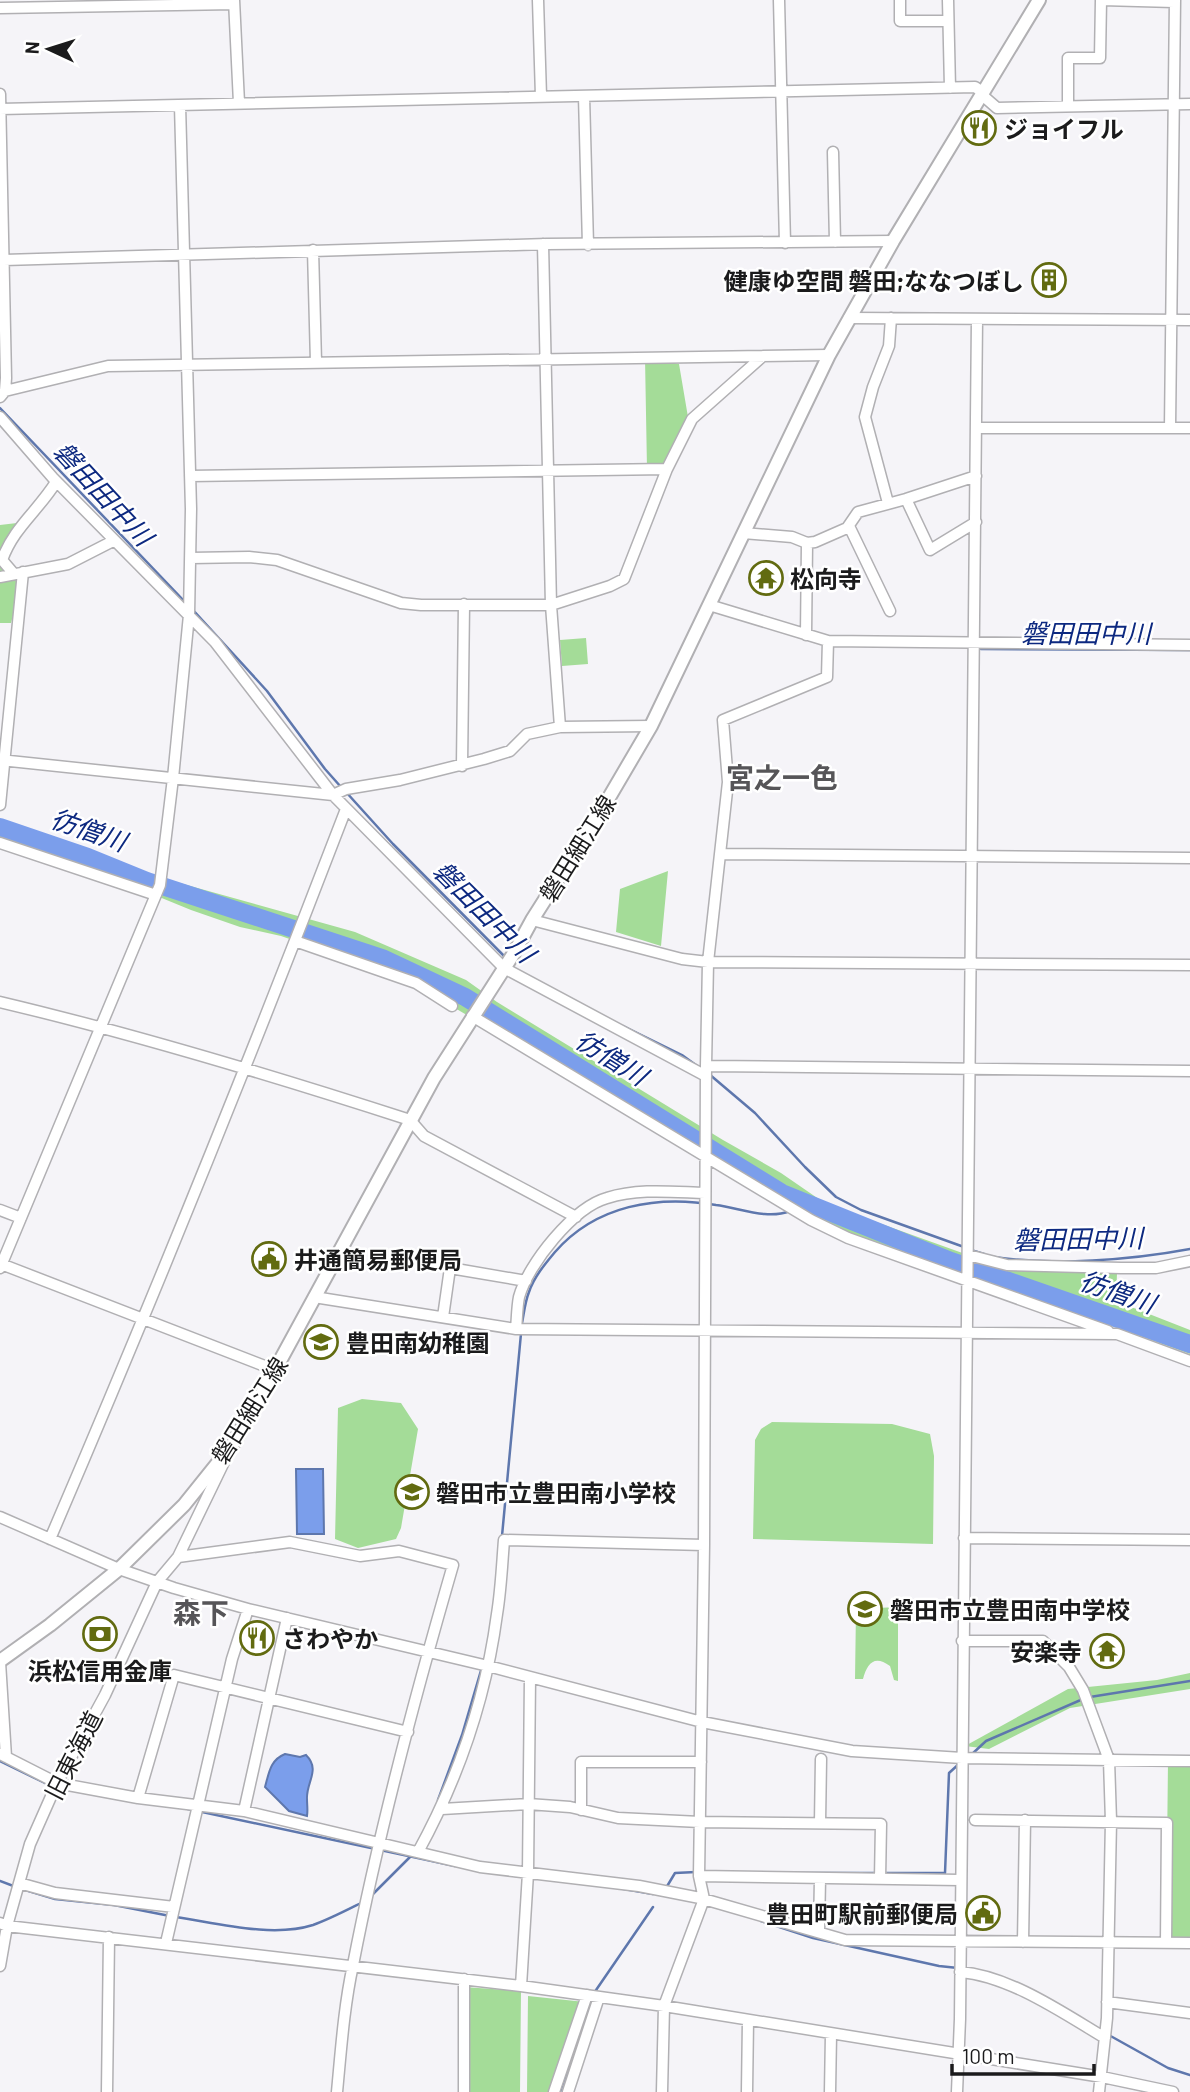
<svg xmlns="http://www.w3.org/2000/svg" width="1190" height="2092" viewBox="0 0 1190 2092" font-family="Barlow,'Noto Sans JP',sans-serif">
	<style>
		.green { fill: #a4dc98 }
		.water { fill: #7b9eeb; stroke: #5e77ad; stroke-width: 2 }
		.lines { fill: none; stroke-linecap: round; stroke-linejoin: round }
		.stream { stroke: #5e77ad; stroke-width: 2.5 }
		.river { stroke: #7b9eeb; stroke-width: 18 }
		.minor-casing { stroke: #b1b0b3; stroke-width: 13 }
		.major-casing { stroke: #b1b0b3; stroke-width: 16 }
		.minor { stroke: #fff; stroke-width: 10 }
		.major { stroke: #fff; stroke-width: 12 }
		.labels { text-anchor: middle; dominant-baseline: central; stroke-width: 5; stroke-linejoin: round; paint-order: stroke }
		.poi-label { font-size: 24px; font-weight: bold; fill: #1b1b1c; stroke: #fff; text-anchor: start }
		.street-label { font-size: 24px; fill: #1b1b1c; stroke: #fff }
		.water-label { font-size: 26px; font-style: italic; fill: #0d2980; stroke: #fff }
		.quarter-label { font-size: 28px; font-weight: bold; fill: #565558; stroke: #fff }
	</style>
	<rect width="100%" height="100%" fill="#f5f4f8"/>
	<!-- green -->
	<path class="green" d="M 645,358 L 679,364 L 689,423 L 667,469 L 647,469 Z
		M 17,523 L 2,560 C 7,565 16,570 18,577 C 22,589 14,611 11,623 L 0,623 L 0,525 Z
		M 586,638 L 588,664 L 562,666 L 560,640 Z
		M 0,819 L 79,855 L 110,860 L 158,877 L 355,932 L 466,980 L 497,1002 L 723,1140 L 781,1173 L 826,1204 L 968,1255 L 1007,1265 L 1117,1273 L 1116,1301 L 1190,1330 L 1190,1354 L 914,1255 L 861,1238 L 840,1234 L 448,1004 L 416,983 L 281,936 L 240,927 L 191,910 L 147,892 L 0,843 Z
		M 668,871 L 661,946 L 616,932 L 620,889 Z
		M 362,1399 L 401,1403 L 418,1429 L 401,1528 L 396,1539 L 358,1548 L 335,1539 L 338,1408 Z
		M 772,1422 L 892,1424 L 930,1434 L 934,1456 L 933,1544 L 753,1539 L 755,1440 L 761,1429 Z
		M 898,1607 L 898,1681 L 894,1680 L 890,1666 C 874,1654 867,1664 863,1679 L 855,1679 L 856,1609 Z
		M 1190,1673 L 1190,1689 L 1070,1708 L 989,1749 L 965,1746 L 1068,1689 L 1157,1680 Z
		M 1168,1761 L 1190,1761 L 1190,1943 L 1166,1943 Z
		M 464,1987 L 521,1991 L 520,2092 L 464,2092 Z
		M 528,1996 L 585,2002 L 554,2092 L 527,2092 Z"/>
	<!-- water -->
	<path class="water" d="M 296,1469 L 323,1469 L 324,1534 L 297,1534 Z
		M 285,1754 L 300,1757 L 306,1755 C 321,1770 306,1782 307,1799 C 307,1805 308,1810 307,1816 L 289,1811 L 265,1787 C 269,1773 270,1760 285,1754 Z"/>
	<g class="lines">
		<!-- stream -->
		<path class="stream" d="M 0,408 L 186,603
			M 193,610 L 267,691 L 325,769 L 341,787
			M 981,649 L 1190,650
			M 346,792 L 393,844 L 507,959
			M 623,1026 L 682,1055 L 700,1068
			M 709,1074 L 755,1113 L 805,1167 L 836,1197 L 861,1210 L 964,1247
			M 795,1207 L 803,1201
			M 971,1250 L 984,1254
			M 994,1257 C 1054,1266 1131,1260 1190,1249
			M 502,1536 L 522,1323 C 524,1313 525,1302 529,1292 C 534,1277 545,1264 555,1252 C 596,1205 657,1195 716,1205 C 740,1208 767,1220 790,1211
			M 1090,1697 L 1190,1681
			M 971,1755 L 986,1741 L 1083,1699
			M 0,1761 L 51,1786 L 71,1790
			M 438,1800 L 462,1735 L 482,1667
			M 188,1809 L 455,1866
			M 493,1873 L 524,1877
			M 798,1873 L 945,1873 L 949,1773 L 960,1763
			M 0,1881 L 16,1887
			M 618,1888 L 653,1894
			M 666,1888 L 675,1873 L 696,1872
			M 22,1889 L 55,1899 L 114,1905 L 170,1916
			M 371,1896 L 413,1854
			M 176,1917 C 217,1923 272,1938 313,1925 C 330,1919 347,1910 363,1902
			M 761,1921 L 813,1938 L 939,1966 L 958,1968
			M 594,1993 L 653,1907
			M 1107,2034 L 1168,2068 L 1190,2075
			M 560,2092 L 592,1999"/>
		<!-- river -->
		<path class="river" d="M 0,827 L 88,857 L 147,881 L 382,958 L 465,997 L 782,1193 L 951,1261 L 1190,1344"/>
		<!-- minor casing -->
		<g class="minor-casing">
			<path id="minor" d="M 234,0 L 239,103
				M 538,0 L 541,96
				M 779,0 L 785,243
				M 900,0 L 900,21 L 948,21
				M 948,0 L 950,88
				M 1102,0 L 1174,2
				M 0,8 L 234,4
				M 0,94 L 6,378 L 5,391 L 0,397
				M 982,95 L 997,108 L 1190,104
				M 584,96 L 588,245
				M 1068,106 L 1068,58 L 1100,58 L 1101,0
				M 0,109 L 975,87 L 984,93
				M 833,152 L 835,242
				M 543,244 L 551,605 L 560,727
				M 313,250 L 316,362
				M 4,260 L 547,244 L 893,241
				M 849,318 L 1190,320
				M 5,391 L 108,366 L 829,355
				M 0,417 L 53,478 L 215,642 L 333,795 L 504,968 L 706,1076
				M 977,428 L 1190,428
				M 1170,428 L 1175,0
				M 190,476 L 667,469
				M 906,499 L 930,550 L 976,522
				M 888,503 L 865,417 L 873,387 L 889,346 L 891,318
				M 849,526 L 890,611
				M 743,533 L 792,537 L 807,543 L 815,542 L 847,528 L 858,512 L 906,499 L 976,476
				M 191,558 L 249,557 L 277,560 L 401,603 L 421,605 L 551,605 L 610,586 L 624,579 L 667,469 L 692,419 L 763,356
				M 14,574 L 2,560 C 14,527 38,511 56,482
				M 0,577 L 68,564 L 113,541
				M 709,605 L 828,641 L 1190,645
				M 806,635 L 807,543
				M 0,760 L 333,795 L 346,789 L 400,780 L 484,759 L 510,751 L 527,734 L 560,727 L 651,726
				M 462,766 L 464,604
				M 0,805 L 23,572
				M 0,843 L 156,895
				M 720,854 L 1190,858
				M 532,920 L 682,959 L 708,962 L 1190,965
				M 295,941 L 416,983 L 452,1006
				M 0,1002 C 139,1035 274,1076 410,1120 L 424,1136 L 576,1217
				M 472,1016 L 811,1220 L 848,1238 L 1108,1331
				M 706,1066 L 1190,1071
				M 0,1210 L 21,1218
				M 968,1255 L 1007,1265 L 1121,1268 L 1156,1268 L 1190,1261
				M 1,1264 L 275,1370
				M 0,1268 L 160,885 L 173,778 L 189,615 L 191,509 L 180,105
				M 314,1297 L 516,1329 L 1117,1334 L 1190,1361
				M 443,1317 L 450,1268 L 526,1281
				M 516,1329 C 517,1319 517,1307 519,1297 C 528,1264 574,1207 607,1198 C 639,1188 672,1192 705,1193
				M 0,1517 L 119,1569 L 174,1588 L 248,1609 L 488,1666 L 702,1722 L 852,1751 L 962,1758 L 1190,1761
				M 964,1538 L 1190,1540
				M 50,1539 C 154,1297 252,1054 346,809
				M 178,1557 L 290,1542 L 360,1556 L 399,1551 L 453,1565 C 415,1696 379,1830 353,1965 C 344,2006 341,2050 337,2092
				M 962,1641 L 1043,1641 L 1069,1667 L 1083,1690 L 1109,1760 L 1111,1821 L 1107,2018 L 1099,2092
				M 0,1662 L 6,1757
				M 0,1754 L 57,1783 L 138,1798 L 244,1811 L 480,1867 L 639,1886 L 700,1898 L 845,1940 L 1190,1943
				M 138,1798 L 174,1675 L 408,1732
				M 442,1809 L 528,1804 L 570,1807 L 618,1818 L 700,1822 L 881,1824 L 880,1879
				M 581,1810 L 581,1762 L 701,1762
				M 244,1811 L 287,1618
				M 975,1820 L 1167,1823 L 1166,1943
				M 820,1823 L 821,1759
				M 418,1852 C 458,1779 486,1697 497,1614 C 501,1590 502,1565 504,1540 L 704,1545
				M 699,1876 L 960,1880
				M 19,1883 L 55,1893 L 174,1907
				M 0,1923 L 7,1926 L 521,1986 L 664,2006 L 1102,2077 L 1173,2092
				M 819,1932 L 820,1878
				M 1023,1942 L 1025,1820
				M 166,1943 L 232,1659 L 248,1609
				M 0,1966 L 7,1926 L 30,1844 L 57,1783 L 105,1695 L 157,1582 L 178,1557 L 225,1460
				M 960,1972 C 1010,1976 1063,2013 1105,2038
				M 521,1986 L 528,1873 L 530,1677
				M 1107,2002 L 1190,2013
				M 107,2092 L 109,1937
				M 464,2092 L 464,1979
				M 554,2092 L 587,1995
				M 568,2092 L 599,1997
				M 662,2092 L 664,2006 L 704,1899 L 699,1876 L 704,1545 L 706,1066 L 708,962 L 728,782 L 723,720 L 827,677 L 828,641
				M 747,2092 L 748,2020
				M 830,2092 L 831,2034
				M 957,2092 L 960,2019 L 977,319"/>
		</g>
		<!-- major casing -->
		<g class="major-casing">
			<path id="major" d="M 0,1661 L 50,1625 L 119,1569 L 184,1505 L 233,1444 L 275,1370 L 434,1078 L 514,953 L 532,920 L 600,813 L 651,726 L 829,355 L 893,241 L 1039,0"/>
		</g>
		<!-- minor -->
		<use href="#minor" class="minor"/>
		<!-- major -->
		<use href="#major" class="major"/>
	</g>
	<!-- icons -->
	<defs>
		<g id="restaurant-ring" transform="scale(1.75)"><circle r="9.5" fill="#fff" stroke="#626b10" stroke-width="1.5"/><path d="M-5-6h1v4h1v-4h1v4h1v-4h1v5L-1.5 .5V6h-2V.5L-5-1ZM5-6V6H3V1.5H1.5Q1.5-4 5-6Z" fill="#626b10"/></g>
		<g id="building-ring" transform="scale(1.75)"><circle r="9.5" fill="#fff" stroke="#626b10" stroke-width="1.5"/><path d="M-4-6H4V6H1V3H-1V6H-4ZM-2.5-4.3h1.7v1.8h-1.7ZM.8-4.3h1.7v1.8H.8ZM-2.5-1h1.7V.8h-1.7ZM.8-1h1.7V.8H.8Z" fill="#626b10"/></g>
		<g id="temple-ring" transform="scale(1.75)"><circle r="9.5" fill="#fff" stroke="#626b10" stroke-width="1.5"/><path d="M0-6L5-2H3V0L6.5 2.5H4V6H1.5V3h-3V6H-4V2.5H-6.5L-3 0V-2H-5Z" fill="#626b10"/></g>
		<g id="civic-ring" transform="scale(1.75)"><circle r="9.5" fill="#fff" stroke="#626b10" stroke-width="1.5"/><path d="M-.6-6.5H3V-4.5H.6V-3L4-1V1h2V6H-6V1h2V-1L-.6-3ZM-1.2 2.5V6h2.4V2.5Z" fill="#626b10"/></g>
		<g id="school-ring" transform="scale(1.75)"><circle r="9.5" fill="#fff" stroke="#626b10" stroke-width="1.5"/><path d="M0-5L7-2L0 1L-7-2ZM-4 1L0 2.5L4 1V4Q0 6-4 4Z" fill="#626b10"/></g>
		<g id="bank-ring" transform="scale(1.75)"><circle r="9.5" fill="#fff" stroke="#626b10" stroke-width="1.5"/><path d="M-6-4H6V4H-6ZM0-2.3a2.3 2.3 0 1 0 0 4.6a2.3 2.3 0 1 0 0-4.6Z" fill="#626b10"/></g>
	</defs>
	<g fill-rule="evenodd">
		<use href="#restaurant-ring" x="979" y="128"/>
		<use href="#building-ring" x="1049" y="280"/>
		<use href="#temple-ring" x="766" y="578"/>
		<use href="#civic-ring" x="269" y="1259"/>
		<use href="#school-ring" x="321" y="1342"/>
		<use href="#school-ring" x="412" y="1492"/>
		<use href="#school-ring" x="865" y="1609"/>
		<use href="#bank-ring" x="100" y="1634"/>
		<use href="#restaurant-ring" x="257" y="1638"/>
		<use href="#temple-ring" x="1107" y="1651"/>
		<use href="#civic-ring" x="983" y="1913"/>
	</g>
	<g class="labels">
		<!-- poi labels -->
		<g class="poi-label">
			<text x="1004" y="128">ジョイフル</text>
			<text x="1024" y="280" text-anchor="end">健康ゆ空間 磐田;ななつぼし</text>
			<text x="790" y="578">松向寺</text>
			<text x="294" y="1259">井通簡易郵便局</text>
			<text x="346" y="1342">豊田南幼稚園</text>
			<text x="436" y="1492">磐田市立豊田南小学校</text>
			<text x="890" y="1609">磐田市立豊田南中学校</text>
			<text x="282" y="1638">さわやか</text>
			<text x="1082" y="1651" text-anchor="end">安楽寺</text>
			<text x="100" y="1670" text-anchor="middle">浜松信用金庫</text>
			<text x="958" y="1913" text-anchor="end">豊田町駅前郵便局</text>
		</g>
		<!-- street labels -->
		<g class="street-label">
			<text transform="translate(577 848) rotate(-58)">磐田細江線</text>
			<text transform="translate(249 1410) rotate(-58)">磐田細江線</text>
			<text transform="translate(73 1755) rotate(-63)">旧東海道</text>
		</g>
		<!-- water labels -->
		<g class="water-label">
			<text transform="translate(104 493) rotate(47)">磐田田中川</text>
			<text x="1086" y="632">磐田田中川</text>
			<text transform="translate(89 829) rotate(19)">彷僧川</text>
			<text transform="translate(485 911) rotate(45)">磐田田中川</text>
			<text transform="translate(612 1057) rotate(32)">彷僧川</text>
			<text transform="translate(1078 1238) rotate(-1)">磐田田中川</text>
			<text transform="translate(1118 1291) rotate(19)">彷僧川</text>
		</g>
		<!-- quarter labels -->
		<g class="quarter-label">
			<text x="782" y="777">宮之一色</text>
			<text x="201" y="1612">森下</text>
		</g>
	</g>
	<!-- north arrow -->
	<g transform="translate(49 49) rotate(274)" stroke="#ffffff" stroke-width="5" paint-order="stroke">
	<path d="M0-5L12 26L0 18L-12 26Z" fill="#1b1b1c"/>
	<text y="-10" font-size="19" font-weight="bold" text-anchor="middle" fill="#1b1b1c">N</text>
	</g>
	<!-- scale -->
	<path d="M952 2064v10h142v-10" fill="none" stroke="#1b1b1c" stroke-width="3.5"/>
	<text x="962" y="2064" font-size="21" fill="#1b1b1c" stroke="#ffffff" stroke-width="5" paint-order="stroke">100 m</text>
</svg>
